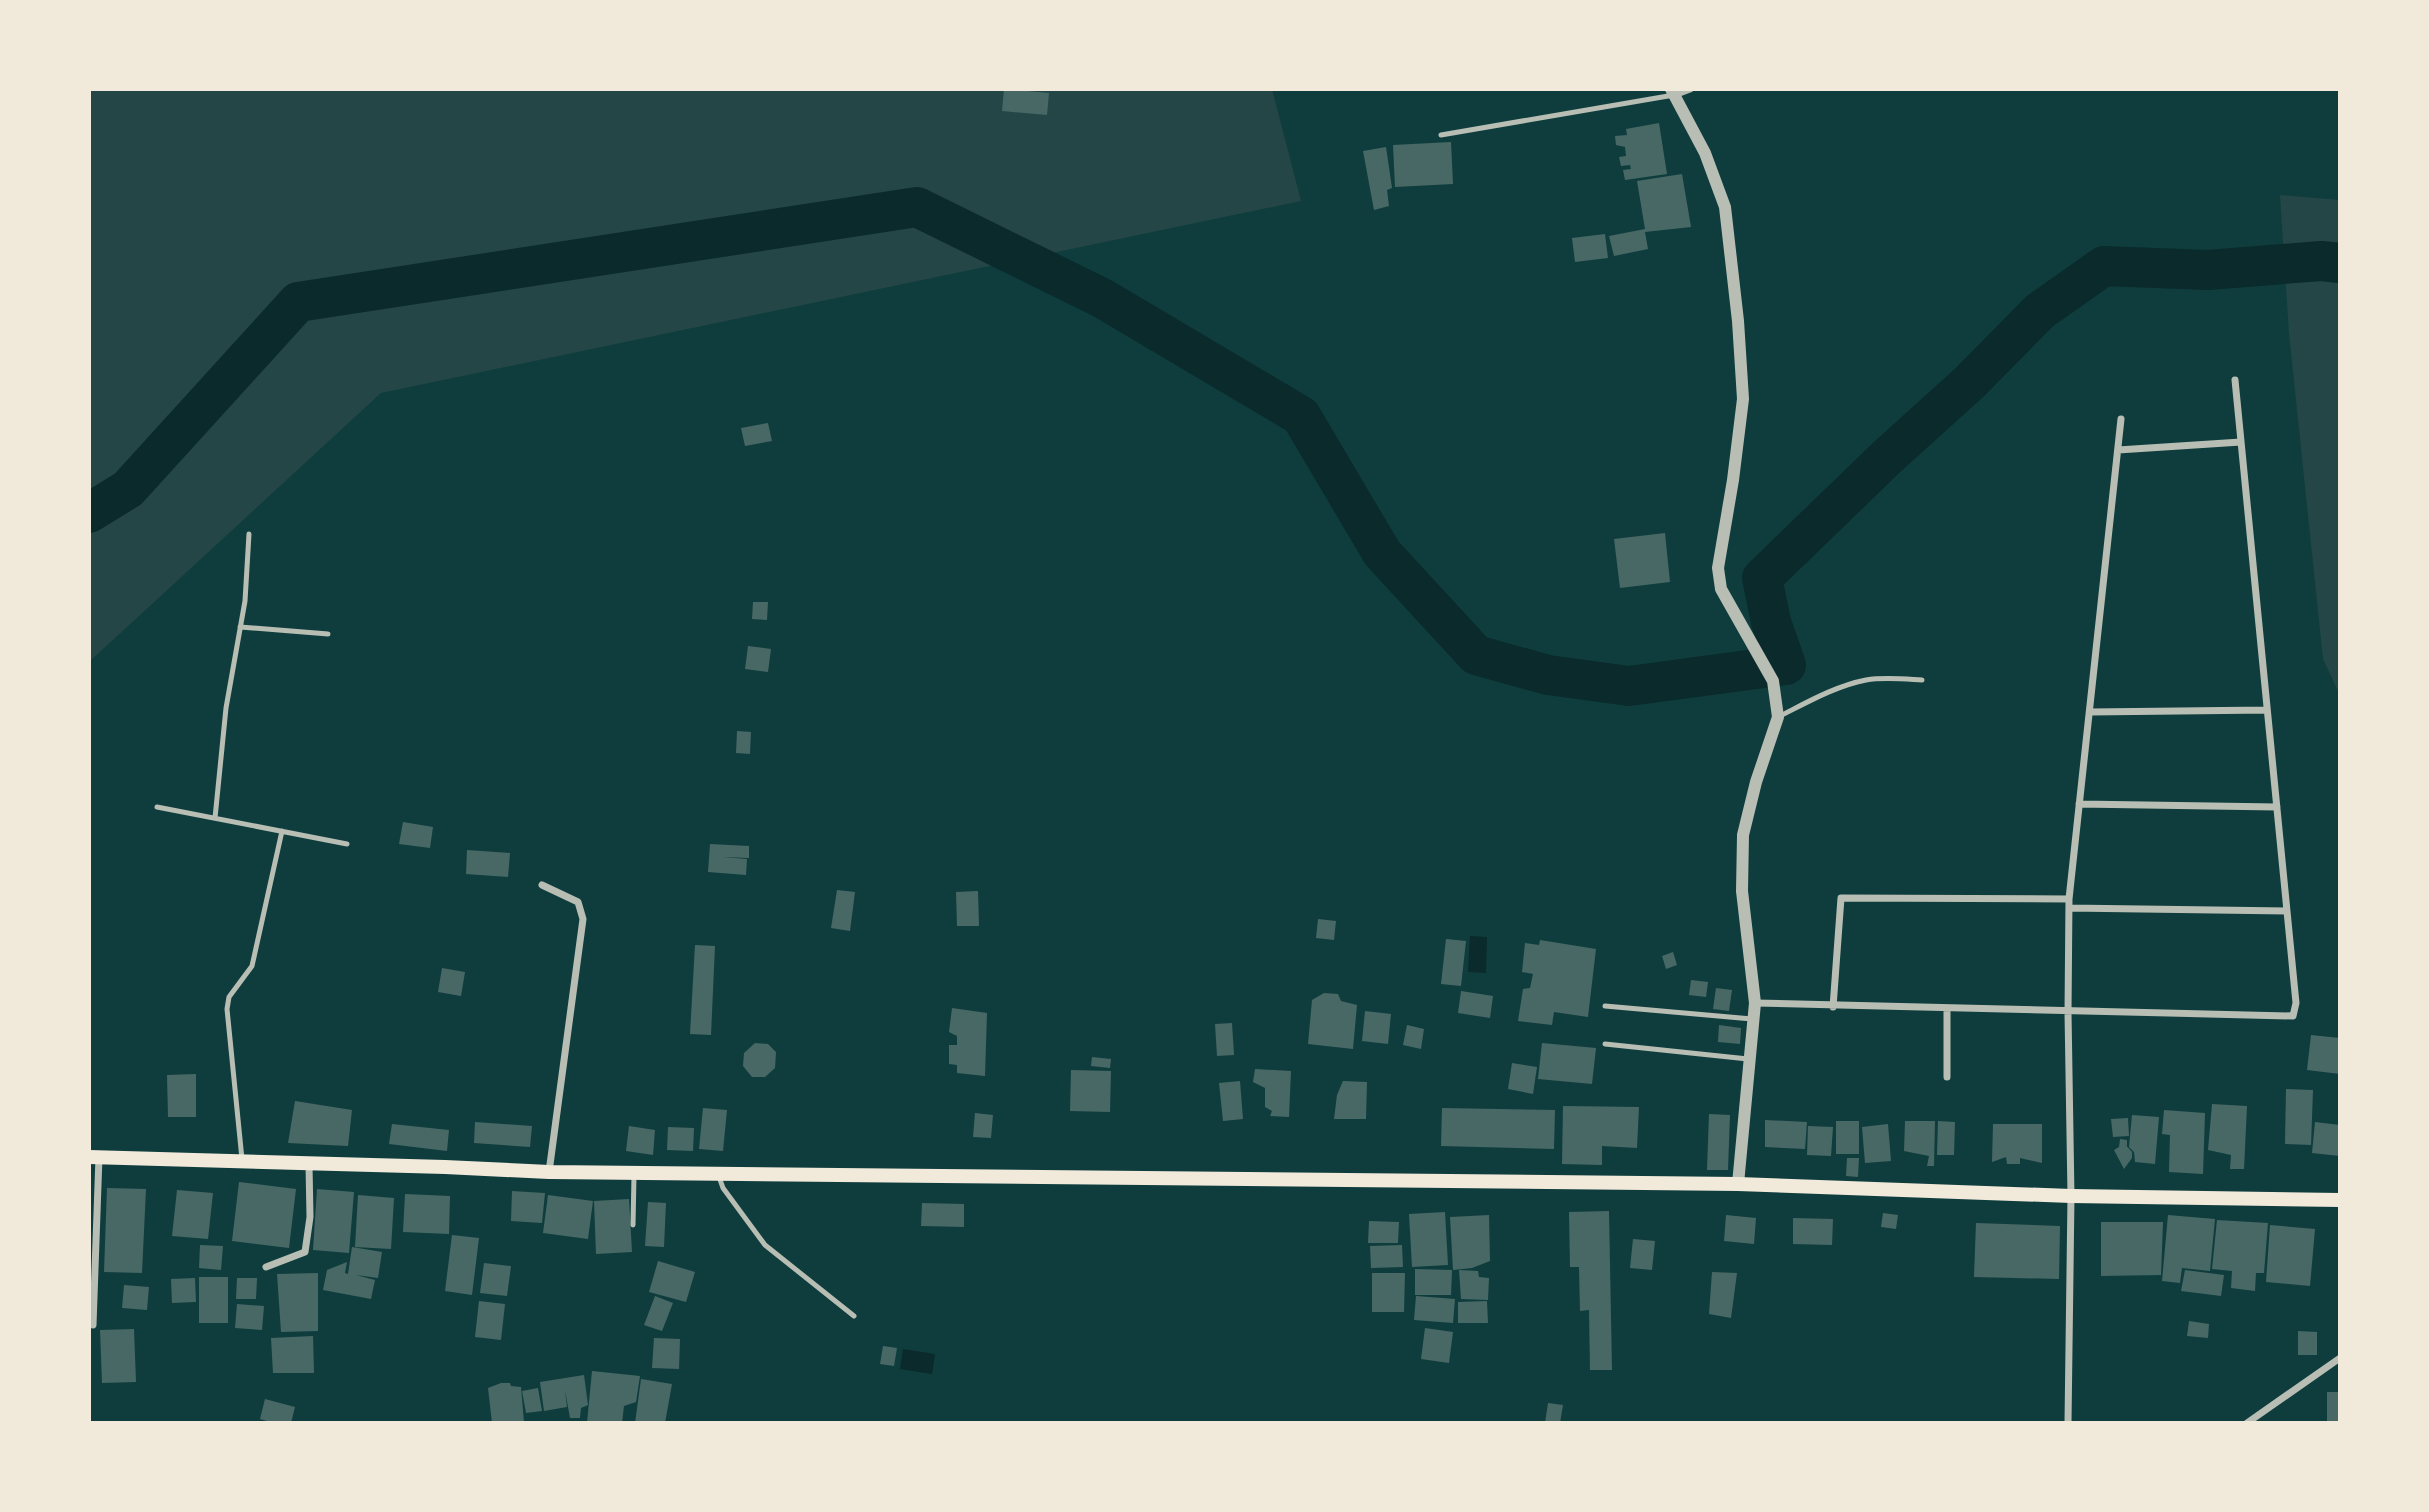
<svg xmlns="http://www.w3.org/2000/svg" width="2429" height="1512" viewBox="0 0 2429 1512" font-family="Rubik,sans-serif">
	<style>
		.green { fill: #244646 }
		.water { fill: #0a2a2b }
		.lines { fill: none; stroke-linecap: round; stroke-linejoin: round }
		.river { stroke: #0a2a2b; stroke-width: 40 }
		.building { fill: #486865 }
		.service { stroke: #b8beb3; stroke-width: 5 }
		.minor { stroke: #b8beb3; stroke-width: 7 }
		.tertiary { stroke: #b8beb3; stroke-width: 12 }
		.secondary { stroke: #f1e9da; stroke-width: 14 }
	</style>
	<rect width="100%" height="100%" fill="#0f3d3e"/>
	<!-- green -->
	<path class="green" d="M 89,89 L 1272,89 L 1301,201 L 381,393 L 89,662 Z
		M 2280,195 L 2340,200 L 2340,695 L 2323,659 L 2289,333 Z"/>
	<!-- water -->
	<path class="water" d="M 1470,936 L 1487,937 L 1486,973 L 1468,972 Z
		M 903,1349 L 935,1354 L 932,1374 L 900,1369 Z"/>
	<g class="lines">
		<!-- river -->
		<path class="river" d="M 89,513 L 128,489 L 298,302 L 917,207 L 1102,298 L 1301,416 L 1382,553 L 1476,655 L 1548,675 L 1629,686 L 1786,665 L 1771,622 L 1762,578 L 1886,458 L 1970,382 L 2040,311 L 2104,266 L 2208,270 L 2321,261 L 2340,263"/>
	</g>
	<!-- building -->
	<path class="building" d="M 1004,89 L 1049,93 L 1047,115 L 1002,111 Z
		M 1659,123 L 1667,174 L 1625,180 L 1623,170 L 1631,169 L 1630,165 L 1621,166 L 1619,157 L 1626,156 L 1625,147 L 1616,145 L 1615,136 L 1627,135 L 1626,129 Z
		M 1451,142 L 1453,184 L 1395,187 L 1393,145 Z
		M 1386,147 L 1392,188 L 1387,190 L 1389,206 L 1374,210 L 1363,151 Z
		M 1682,174 L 1691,227 L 1645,232 L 1648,249 L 1614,256 L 1609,236 L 1645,229 L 1637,181 Z
		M 1605,234 L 1608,258 L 1575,262 L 1572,238 Z
		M 768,423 L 772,441 L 745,446 L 741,428 Z
		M 1665,533 L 1670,582 L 1620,588 L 1614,539 Z
		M 753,602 L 768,602 L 767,620 L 752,619 Z
		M 748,646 L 771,649 L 768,672 L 745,669 Z
		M 737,731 L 751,732 L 750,754 L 736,753 Z
		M 403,822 L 433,827 L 430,848 L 399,844 Z
		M 710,844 L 749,846 L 749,858 L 722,857 L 747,859 L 746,875 L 708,872 Z
		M 467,850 L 510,853 L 508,877 L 466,874 Z
		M 837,890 L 855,892 L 850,931 L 831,928 Z
		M 978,891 L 979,926 L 957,926 L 956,892 Z
		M 1318,919 L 1336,921 L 1334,940 L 1316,938 Z
		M 1446,939 L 1466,941 L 1461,986 L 1441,984 Z
		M 1540,940 L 1596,949 L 1588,1017 L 1554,1012 L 1552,1025 L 1518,1021 L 1523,989 L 1530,988 L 1533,974 L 1522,972 L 1525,943 L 1539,945 Z
		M 695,945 L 715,946 L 711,1035 L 690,1034 Z
		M 1673,952 L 1677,965 L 1666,969 L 1662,956 Z
		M 442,968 L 465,972 L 461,996 L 438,992 Z
		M 1691,980 L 1708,982 L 1706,997 L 1689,995 Z
		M 1716,988 L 1732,990 L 1729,1011 L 1713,1009 Z
		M 1461,991 L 1493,996 L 1490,1018 L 1458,1013 Z
		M 1324,993 L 1338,994 L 1341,1001 L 1357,1005 L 1353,1049 L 1308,1044 L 1312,1000 Z
		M 952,1008 L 987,1013 L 985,1076 L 957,1073 L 957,1065 L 949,1064 L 949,1045 L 957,1045 L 957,1036 L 949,1032 Z
		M 1365,1011 L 1391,1014 L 1388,1044 L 1362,1041 Z
		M 1232,1023 L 1234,1055 L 1217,1056 L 1215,1024 Z
		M 1407,1025 L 1424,1029 L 1421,1049 L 1403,1045 Z
		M 1719,1025 L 1741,1028 L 1740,1044 L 1718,1042 Z
		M 2311,1035 L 2340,1038 L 2340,1074 L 2307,1070 Z
		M 755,1043 L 768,1044 L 776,1052 L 775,1068 L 765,1077 L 752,1077 L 743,1066 L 744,1053 Z
		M 1542,1043 L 1596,1048 L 1592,1084 L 1538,1079 Z
		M 1092,1057 L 1111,1059 L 1110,1068 L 1091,1066 Z
		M 1512,1063 L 1537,1067 L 1533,1094 L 1508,1089 Z
		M 1255,1069 L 1291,1071 L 1289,1117 L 1270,1116 L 1272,1111 L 1265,1107 L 1265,1088 L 1253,1082 Z
		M 1071,1070 L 1111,1071 L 1110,1112 L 1070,1111 Z
		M 196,1074 L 196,1117 L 168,1117 L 167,1075 Z
		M 1240,1081 L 1243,1119 L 1223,1121 L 1219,1083 Z
		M 1343,1081 L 1367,1082 L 1366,1119 L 1334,1119 L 1337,1095 Z
		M 2286,1089 L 2313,1090 L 2311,1145 L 2285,1144 Z
		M 295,1101 L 352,1110 L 348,1146 L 288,1143 Z
		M 2212,1104 L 2247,1106 L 2244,1169 L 2230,1169 L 2231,1155 L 2208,1150 Z
		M 1563,1106 L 1639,1107 L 1637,1148 L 1602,1146 L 1602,1165 L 1562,1164 Z
		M 703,1108 L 727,1110 L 723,1151 L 699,1149 Z
		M 1442,1108 L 1555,1110 L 1554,1149 L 1441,1146 Z
		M 2164,1110 L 2205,1113 L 2203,1174 L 2169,1172 L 2170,1135 L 2162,1134 Z
		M 975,1113 L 993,1115 L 991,1138 L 973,1137 Z
		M 1709,1114 L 1730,1115 L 1728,1170 L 1707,1170 Z
		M 2132,1115 L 2159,1117 L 2155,1164 L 2135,1162 L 2134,1152 L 2129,1147 Z
		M 2128,1118 L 2129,1136 L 2113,1137 L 2111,1119 Z
		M 1765,1120 L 1807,1122 L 1805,1149 L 1765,1147 Z
		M 1836,1121 L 1859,1121 L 1859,1154 L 1836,1154 Z
		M 1905,1121 L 1935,1121 L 1934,1166 L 1927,1166 L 1929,1156 L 1904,1151 Z
		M 1938,1121 L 1955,1122 L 1954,1155 L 1937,1155 Z
		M 475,1122 L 532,1126 L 530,1147 L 474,1143 Z
		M 2315,1122 L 2340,1125 L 2340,1156 L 2312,1153 Z
		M 392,1124 L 449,1130 L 447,1151 L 389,1144 Z
		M 1888,1124 L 1891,1161 L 1865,1163 L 1862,1127 Z
		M 1993,1124 L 2042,1124 L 2042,1163 L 2020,1158 L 2020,1164 L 2007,1164 L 2006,1157 L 1992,1162 Z
		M 629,1126 L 655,1130 L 653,1155 L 626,1151 Z
		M 1808,1126 L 1833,1127 L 1831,1156 L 1807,1155 Z
		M 668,1127 L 694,1128 L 693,1151 L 667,1150 Z
		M 2120,1139 L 2127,1140 L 2127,1146 L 2124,1143 L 2132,1152 L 2132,1158 L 2124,1169 L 2114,1150 L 2119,1147 Z
		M 1847,1158 L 1859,1158 L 1858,1177 L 1846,1176 Z
		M 239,1182 L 296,1189 L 289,1248 L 232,1241 Z
		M 107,1188 L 146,1189 L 142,1273 L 104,1272 Z
		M 317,1189 L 354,1192 L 349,1253 L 313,1250 Z
		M 177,1190 L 213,1193 L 208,1239 L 172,1236 Z
		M 512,1191 L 545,1193 L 542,1223 L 511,1221 Z
		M 405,1194 L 450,1196 L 449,1234 L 403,1232 Z
		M 358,1195 L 394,1198 L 391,1249 L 355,1247 Z
		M 548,1195 L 593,1201 L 588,1239 L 543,1233 Z
		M 629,1199 L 632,1252 L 596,1254 L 594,1201 Z
		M 648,1202 L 666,1203 L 664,1247 L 645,1246 Z
		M 922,1203 L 964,1204 L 964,1227 L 921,1226 Z
		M 1609,1211 L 1612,1370 L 1590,1370 L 1589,1310 L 1580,1311 L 1579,1267 L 1570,1267 L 1569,1212 Z
		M 1445,1212 L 1448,1265 L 1412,1267 L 1409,1214 Z
		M 1883,1213 L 1898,1215 L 1896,1229 L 1881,1227 Z
		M 1489,1215 L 1490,1261 L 1472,1268 L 1453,1270 L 1450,1217 Z
		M 1726,1215 L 1756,1218 L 1754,1244 L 1724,1241 Z
		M 2168,1215 L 2215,1219 L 2210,1271 L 2182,1268 L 2180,1283 L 2162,1281 Z
		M 1793,1218 L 1833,1219 L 1832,1245 L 1793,1244 Z
		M 2217,1220 L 2268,1223 L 2264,1273 L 2256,1273 L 2255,1291 L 2231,1288 L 2232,1271 L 2212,1269 Z
		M 1369,1221 L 1399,1222 L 1398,1243 L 1368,1243 Z
		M 2101,1222 L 2163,1222 L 2161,1275 L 2101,1276 Z
		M 1976,1223 L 2060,1226 L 2059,1279 L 1974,1277 Z
		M 2270,1225 L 2315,1229 L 2310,1286 L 2266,1282 Z
		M 452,1235 L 479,1238 L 472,1295 L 445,1291 Z
		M 1633,1239 L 1655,1241 L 1652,1270 L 1630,1268 Z
		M 200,1245 L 223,1246 L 221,1270 L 199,1268 Z
		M 1402,1245 L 1403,1267 L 1371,1268 L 1370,1246 Z
		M 352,1247 L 382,1252 L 378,1278 L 356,1275 L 375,1280 L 371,1299 L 323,1290 L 327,1270 L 347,1262 L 345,1273 L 348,1274 Z
		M 658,1261 L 695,1272 L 686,1302 L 649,1292 Z
		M 484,1263 L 511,1266 L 507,1296 L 480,1293 Z
		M 1415,1269 L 1452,1270 L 1451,1295 L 1415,1295 Z
		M 1459,1270 L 1478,1271 L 1479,1277 L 1489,1278 L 1488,1300 L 1461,1299 Z
		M 2185,1270 L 2224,1275 L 2221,1296 L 2181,1291 Z
		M 1712,1272 L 1737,1273 L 1731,1318 L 1709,1314 Z
		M 318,1273 L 318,1331 L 281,1332 L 277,1274 Z
		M 1372,1273 L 1405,1273 L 1404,1312 L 1372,1312 Z
		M 199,1277 L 228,1277 L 228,1323 L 199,1323 Z
		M 195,1278 L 196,1302 L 172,1303 L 171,1279 Z
		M 237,1278 L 257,1278 L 256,1299 L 236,1299 Z
		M 124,1285 L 149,1287 L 147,1310 L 122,1308 Z
		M 655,1296 L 673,1303 L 662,1331 L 644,1325 Z
		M 1416,1296 L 1455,1299 L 1453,1323 L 1414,1320 Z
		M 479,1301 L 505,1304 L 501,1340 L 475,1337 Z
		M 1487,1301 L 1488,1323 L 1458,1323 L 1458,1302 Z
		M 237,1304 L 264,1306 L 262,1330 L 235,1328 Z
		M 2189,1321 L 2209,1324 L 2208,1338 L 2187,1336 Z
		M 1425,1328 L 1453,1332 L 1449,1363 L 1421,1359 Z
		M 134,1329 L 136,1382 L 102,1383 L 100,1330 Z
		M 2298,1331 L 2317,1332 L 2317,1355 L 2298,1355 Z
		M 313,1336 L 314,1373 L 273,1373 L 271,1338 Z
		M 654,1338 L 680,1339 L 679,1369 L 652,1368 Z
		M 883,1346 L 897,1348 L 894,1366 L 880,1364 Z
		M 592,1371 L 640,1376 L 636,1402 L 624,1406 L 622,1423 L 587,1423 Z
		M 584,1375 L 588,1405 L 581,1408 L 580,1418 L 570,1418 L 565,1390 L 567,1407 L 544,1411 L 540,1382 Z
		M 641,1379 L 672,1384 L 665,1423 L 635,1423 Z
		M 501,1383 L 510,1383 L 511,1386 L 521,1387 L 524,1422 L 492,1423 L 488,1388 Z
		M 538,1388 L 542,1411 L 526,1413 L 522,1391 Z
		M 2327,1392 L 2340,1392 L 2340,1423 L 2327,1423 Z
		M 265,1399 L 295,1407 L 291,1423 L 274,1423 L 260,1419 Z
		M 1548,1403 L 1563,1405 L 1560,1423 L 1545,1423 Z"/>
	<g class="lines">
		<!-- service -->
		<path class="service" d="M 1441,135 L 1674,95
			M 240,627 L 328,634
			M 1778,717 C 1806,703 1835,686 1866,680 C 1884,677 1904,679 1922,680
			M 157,807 L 347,844
			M 215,818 L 226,708 L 245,601 L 249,534
			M 1605,1006 L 1752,1019
			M 1605,1044 L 1748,1059
			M 242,1159 L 227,1009 L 229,997 L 252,966 L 282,831
			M 718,1174 L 723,1188 L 765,1245 L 854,1316
			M 633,1225 L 634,1176"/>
		<!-- minor -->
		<path class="minor" d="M 1674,95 L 1690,89
			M 2118,450 L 2241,442
			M 2090,712 L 2267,710
			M 2079,804 L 2277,807
			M 542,885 L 578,902 L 583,919 L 549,1172
			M 2069,908 L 2287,911
			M 1755,1003 L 2293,1016 L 2296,1003 L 2235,380
			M 1833,1007 L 1841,898 L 2069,899
			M 1947,1077 L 1947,1009
			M 266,1267 L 305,1252 L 310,1217 L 309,1165
			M 93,1325 L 99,1157
			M 2068,1423 L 2071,1196 L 2068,1012 L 2069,899 L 2121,419
			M 2247,1423 L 2340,1358"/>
		<!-- tertiary -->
		<path class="tertiary" d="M 1671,89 L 1705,153 L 1725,207 L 1738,321 L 1743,399 L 1733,480 L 1718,568 L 1721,589 L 1773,681 L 1778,717 L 1756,782 L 1743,835 L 1742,891 L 1755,1003 L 1738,1184"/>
		<!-- secondary -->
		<path class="secondary" d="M 89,1157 L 445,1167 L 549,1172 L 1738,1184 L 2071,1196 L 2340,1200"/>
	</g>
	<!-- border -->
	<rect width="2429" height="1512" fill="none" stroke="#f1e9da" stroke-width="182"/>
</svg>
